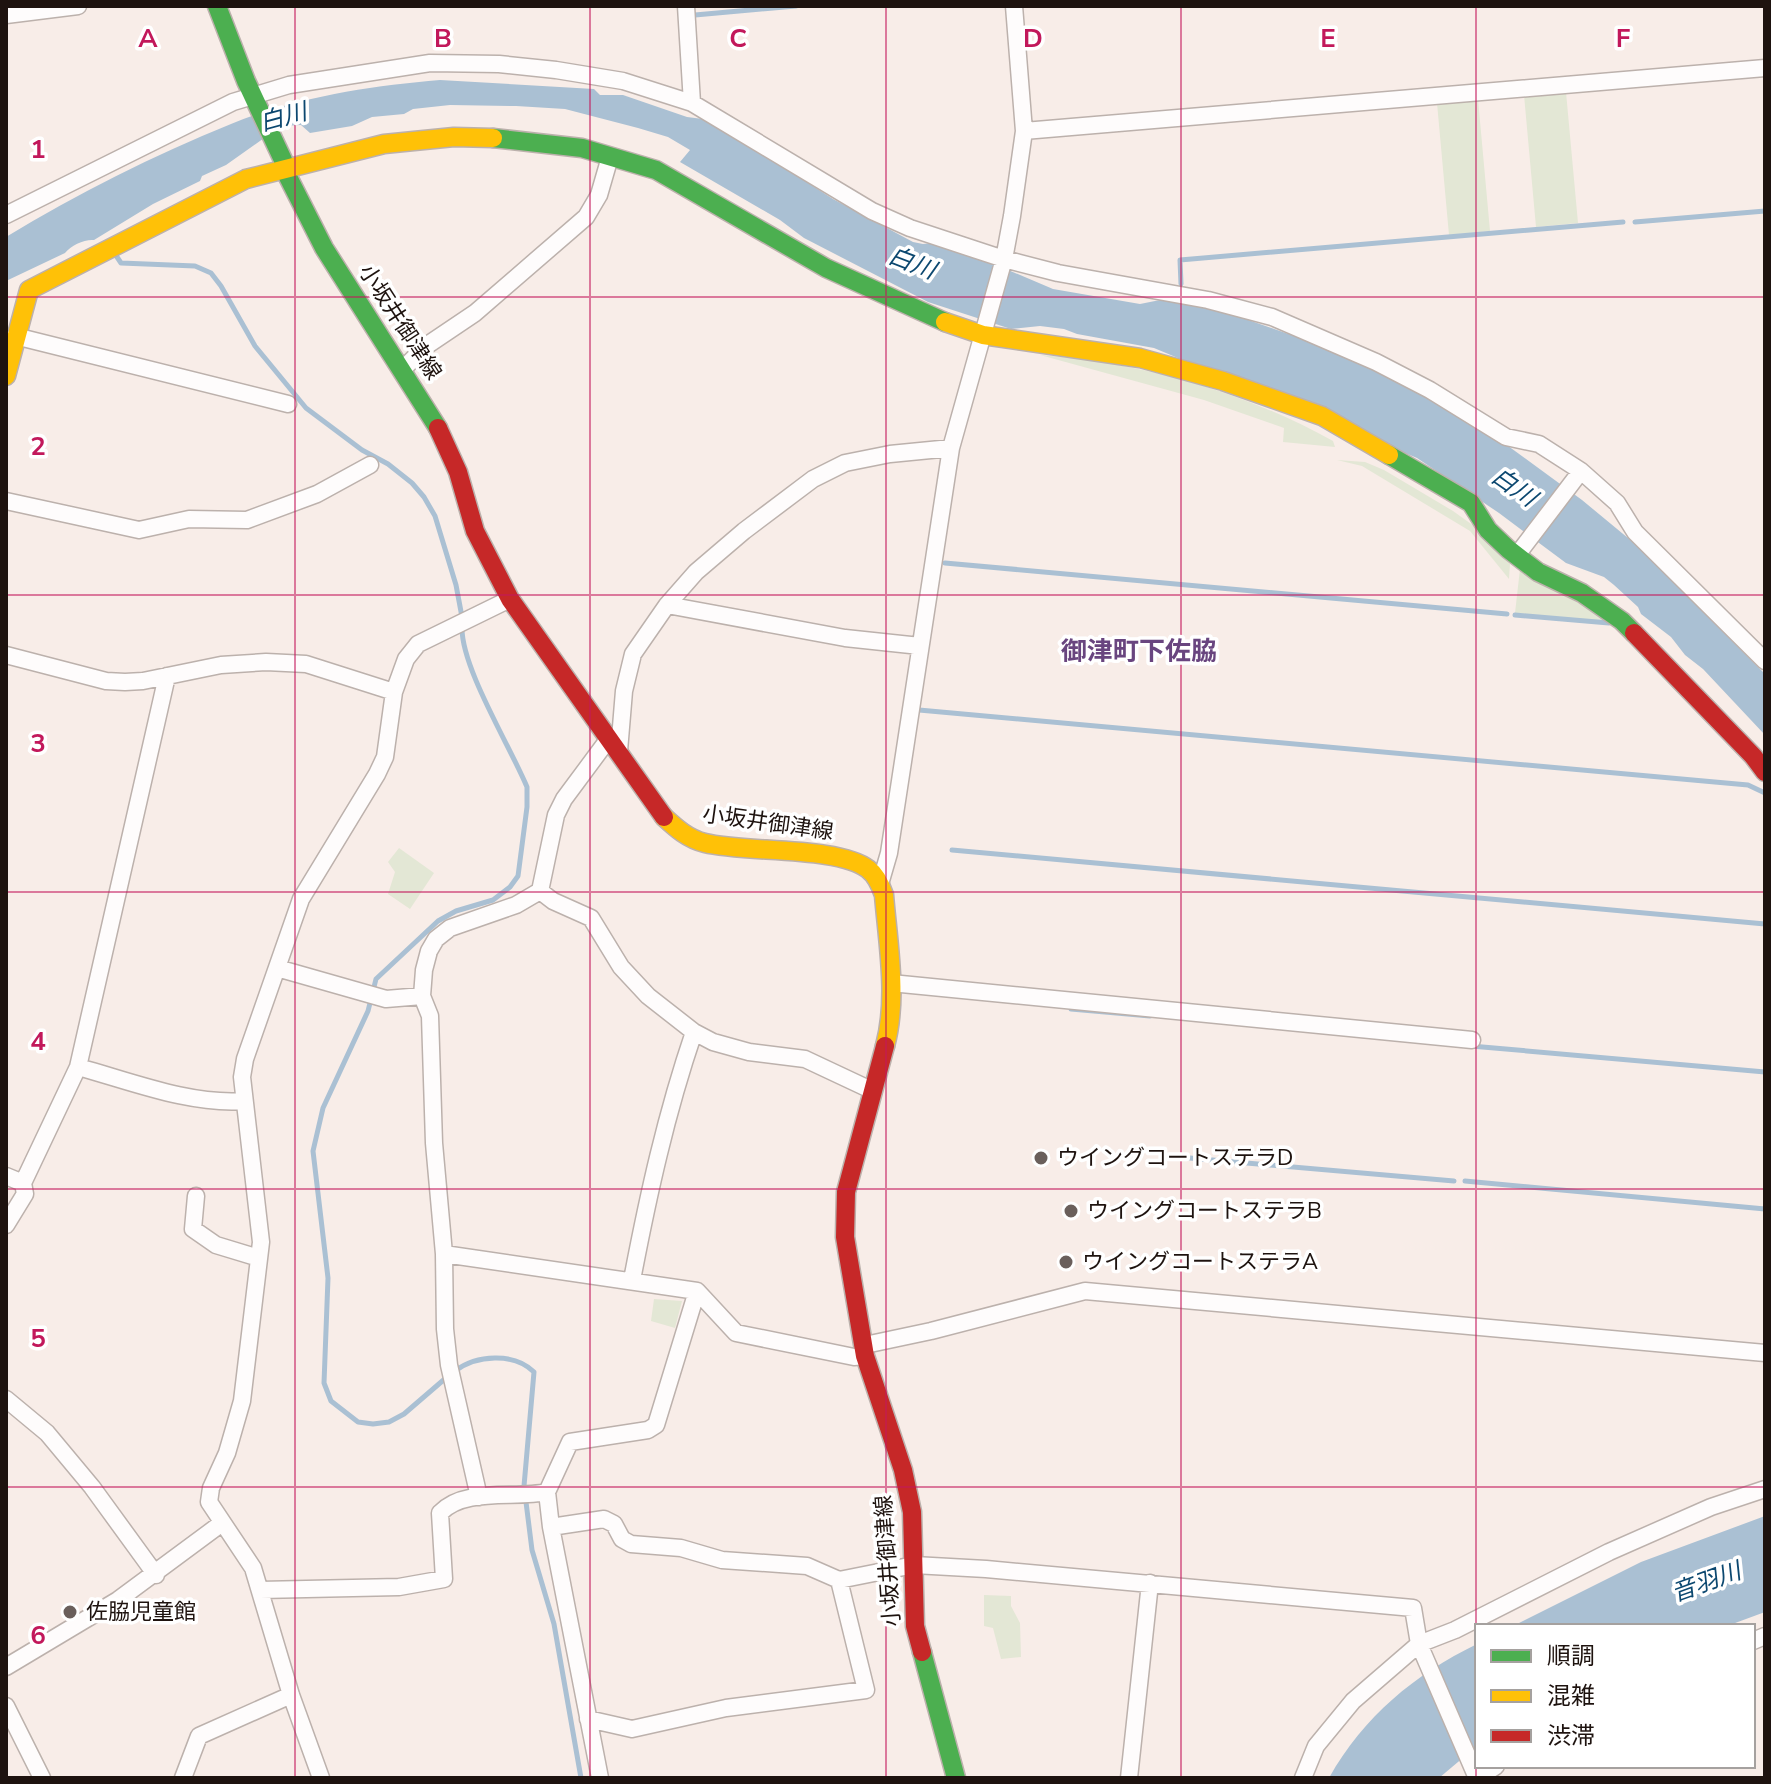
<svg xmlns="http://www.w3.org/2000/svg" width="1771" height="1784" viewBox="0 0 1771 1784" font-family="'Nunito Sans','Noto Sans JP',sans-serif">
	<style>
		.green { fill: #e3e7d5 }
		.water { fill: #aac0d3 }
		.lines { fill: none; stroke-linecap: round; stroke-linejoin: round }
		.stream { stroke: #aac0d3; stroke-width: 5 }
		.street-casing { stroke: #bcb1ac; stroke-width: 19 }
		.fast-casing { stroke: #bcb1ac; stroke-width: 21 }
		.slow-casing { stroke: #bcb1ac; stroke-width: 21 }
		.jam-casing { stroke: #bcb1ac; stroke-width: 21 }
		.street { stroke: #fefcfc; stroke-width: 16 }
		.fast { stroke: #4caf50; stroke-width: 18 }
		.slow { stroke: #ffc107; stroke-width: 18 }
		.jam { stroke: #c62828; stroke-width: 18 }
		.grid { fill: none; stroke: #c2185b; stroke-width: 2; stroke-opacity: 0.55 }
		.poi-dot { fill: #6a5f5b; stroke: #fff; stroke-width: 3 }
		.labels { text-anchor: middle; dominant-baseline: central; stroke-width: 7; stroke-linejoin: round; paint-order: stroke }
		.street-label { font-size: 22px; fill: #1e130f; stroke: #fff }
		.poi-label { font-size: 22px; fill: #1e130f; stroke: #fff; text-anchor: start }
		.water-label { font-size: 24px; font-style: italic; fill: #0c4870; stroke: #fff }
		.quarter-label { font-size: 26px; font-weight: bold; fill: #69457f; stroke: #fff }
		.grid-label { font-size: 26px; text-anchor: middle; font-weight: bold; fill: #c2185b; stroke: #fff; stroke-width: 7; stroke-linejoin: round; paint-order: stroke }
	</style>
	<rect width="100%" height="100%" fill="#f8ede8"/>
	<!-- green -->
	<path class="green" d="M 1566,92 L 1578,223 L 1536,227 L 1524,95 Z
		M 1478,99 L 1490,231 L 1449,235 L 1437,103 Z
		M 1040,355 C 1140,362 1245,392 1333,441 L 1335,447 L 1283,442 L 1284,428 L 1204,400 Z
		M 1337,460 L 1365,462 L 1384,470 L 1453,511 L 1474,526 L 1510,564 L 1509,579 L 1470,531 L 1362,466 Z
		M 1520,569 L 1613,623 L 1515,613 Z
		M 399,848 L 434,873 L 410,909 L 388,894 L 395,872 L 388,862 Z
		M 654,1299 L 682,1301 L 675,1328 L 651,1321 Z
		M 984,1595 L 1011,1596 L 1011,1606 L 1020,1623 L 1021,1657 L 1001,1659 L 993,1628 L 984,1626 Z"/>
	<!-- water -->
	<path class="water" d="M 440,80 L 594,89 L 600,95 L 623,95 L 687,117 L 703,119 L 743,141 L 833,199 L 913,242 L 923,244 L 942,242 L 1053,289 L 1140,304 L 1160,300 L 1214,308 L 1297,337 L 1385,375 L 1460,416 L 1504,443 L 1582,500 L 1634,543 L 1765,674 L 1765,735 L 1703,669 L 1685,655 L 1671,637 L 1641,614 L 1638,607 L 1614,585 L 1604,577 L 1566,563 L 1499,513 L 1417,458 L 1154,348 L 1077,334 L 1064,329 L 1040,326 L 1011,329 L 928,302 L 804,238 L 780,220 L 680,162 L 690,150 L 668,137 L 638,128 L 565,109 L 516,106 L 450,105 L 413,109 L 404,114 L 372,117 L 352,126 L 310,133 L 301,125 L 281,126 L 226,165 L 202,176 L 200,181 L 153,204 L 94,240 C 85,239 71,245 65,253 L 6,281 L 6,237 C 77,194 154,155 231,124 C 297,97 370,86 440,80 Z
		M 1765,1516 L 1765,1612 L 1727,1626 L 1513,1626 L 1641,1562 Z
		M 1477,1644 L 1477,1746 L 1439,1778 L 1329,1778 C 1364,1716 1414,1675 1477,1644 Z"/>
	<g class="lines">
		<!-- stream -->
		<path class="stream" d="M 695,15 L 796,6
			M 1635,222 L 1765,211
			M 117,257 L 121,263 L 195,266 L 211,273 L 221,286 L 255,346 L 306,408 L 362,450 L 388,464 L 412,483 L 424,497 L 435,516 L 456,585 L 462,617
			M 1181,284 L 1180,260 L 1623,222
			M 945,563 L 1507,614
			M 1515,615 L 1609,623
			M 919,710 L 1748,785 L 1765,793
			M 952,850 L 1765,924
			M 1071,1009 L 1150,1016
			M 1471,1046 L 1765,1072
			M 1167,1156 L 1454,1181
			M 1465,1181 L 1765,1209
			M 455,1371 C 476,1355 514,1352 534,1372 L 524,1486 L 532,1550 L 554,1624 L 581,1778
			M 447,1377 L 404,1414 L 389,1422 L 373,1424 L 358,1422 L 331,1401 L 324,1383 L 328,1278 L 313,1151 L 323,1108 L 368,1011 L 376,979 L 438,921 L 456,911 L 493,900 L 510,887 L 518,876 L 527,807 L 527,787 C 510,746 461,667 462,627"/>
		<!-- street casing -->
		<g class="street-casing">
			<path id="street" d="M 686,6 L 692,103
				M 6,15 L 78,6
				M 1024,131 L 1765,68
				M 6,215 L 233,102 L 289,85 L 430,63 L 499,64 L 556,70 L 623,81 L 692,103 L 872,211 L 910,228 L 1004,259 L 1058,273 L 1208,300 L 1272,317 L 1376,362 L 1430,390 L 1506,437 L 1539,444 L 1581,471 L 1617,503 L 1635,532 L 1765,661
				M 15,336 L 288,404
				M 402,370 L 426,346 L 475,313 L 586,217 L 599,195 L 610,157
				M 6,501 L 139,530 L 189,519 L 247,520 L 317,494 L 370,465
				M 1517,555 L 1581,471
				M 667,605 L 845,638 L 920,646
				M 6,655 L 106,681 L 125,682 L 143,681 L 221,665 L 266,662 L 306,664 L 394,692
				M 619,751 L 624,691 L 633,654 L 667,605 L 696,572 L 744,531 L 813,479 L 845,463 L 890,454 L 951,448
				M 880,884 L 889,853 L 951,448 L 1004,259 L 1012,216 L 1024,131 L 1014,6
				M 540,891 L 553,901 L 591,918 L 621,967 L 648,996 L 694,1032 L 713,1042 L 749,1052 L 805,1059 L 871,1090
				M 277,968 L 386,999 L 422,996
				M 891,983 L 1472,1040
				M 78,1067 C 130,1081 189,1105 244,1101
				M 6,1176 L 23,1183 L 78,1067 L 167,676
				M 196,1196 L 193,1229 L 216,1245 L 259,1258
				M 6,1225 L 25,1194 L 23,1183
				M 444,1254 L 697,1291 L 736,1333 L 854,1357 L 865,1356
				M 632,1280 C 648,1196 666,1114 694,1032
				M 865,1345 L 931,1331 L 1085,1291 L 1765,1353
				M 6,1399 L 47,1433 L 92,1487 L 156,1575
				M 479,1497 L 449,1365 L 445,1329 L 444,1254 L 434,1143 L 430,1016 L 422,996 L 424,970 L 429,951 L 436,939 L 450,928 L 516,905 L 540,891 L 556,815 L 564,799 L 610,737
				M 551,1527 L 604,1519 L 614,1524 L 622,1539 L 631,1544 L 681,1548 L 722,1560 L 807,1566 L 839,1580 L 914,1565 L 986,1569 L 1413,1608 L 1419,1644 L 1477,1778
				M 260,1590 L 399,1587 L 444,1579 L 440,1513 C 464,1487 515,1499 547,1492
				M 1753,1641 L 1765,1636
				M 6,1667 L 118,1600 L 222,1523
				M 6,1706 L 42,1778
				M 588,1719 L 632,1729 L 726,1708 L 866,1690 L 839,1580
				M 183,1778 L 199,1736 L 291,1695
				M 321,1778 L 291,1695 L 253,1568 L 209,1502 L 211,1488 L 227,1453 L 242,1401 L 261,1242 L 242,1077 L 245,1059 L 301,899 L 377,774 L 385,757 L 394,692 L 406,659 L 418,644 L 510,599
				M 600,1778 L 551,1527 L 547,1492 L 570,1442 L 648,1430 L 656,1425 L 697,1291
				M 1129,1778 L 1150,1583
				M 1303,1778 L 1316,1746 L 1353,1701 L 1419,1644 L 1455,1630 L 1609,1552 L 1711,1507 L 1765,1489
				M 1478,1778 L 1496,1766"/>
		</g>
		<!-- fast casing -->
		<g class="fast-casing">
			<path id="fast" d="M 217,6 L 246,81 L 283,160 L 284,169 L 324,248 L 438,428
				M 493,138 L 582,148 L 656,170 L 826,268 L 945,322
				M 1389,455 L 1471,503 L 1488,530 L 1508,549 L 1538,572 L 1582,593 L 1622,621 L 1634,633
				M 922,1652 L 956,1778"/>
		</g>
		<!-- slow casing -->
		<g class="slow-casing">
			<path id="slow" d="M 945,322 L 983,335 L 1140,358 L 1223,381 L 1322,416 L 1389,455
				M 6,376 L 29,290 L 246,179 L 384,144 L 454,137 L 493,138
				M 664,817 C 676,828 688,839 705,843 C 745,853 839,846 868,869 C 876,875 881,886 884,895 C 888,944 898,998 885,1046"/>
		</g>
		<!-- jam casing -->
		<g class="jam-casing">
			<path id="jam" d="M 438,428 L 458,472 L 475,531 L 510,599 L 664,817
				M 1634,633 L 1753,756 L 1765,772
				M 885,1046 L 846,1192 L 845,1237 L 865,1356 L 903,1470 L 912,1512 L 915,1626 L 922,1652"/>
		</g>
		<!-- street -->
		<use href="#street" class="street"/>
		<!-- fast -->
		<use href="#fast" class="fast"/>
		<!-- slow -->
		<use href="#slow" class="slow"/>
		<!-- jam -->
		<use href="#jam" class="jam"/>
	</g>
	<!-- grid -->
	<path class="grid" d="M 295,6 L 295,1778M 590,6 L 590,1778M 886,6 L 886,1778M 1181,6 L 1181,1778M 1476,6 L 1476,1778M 6,297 L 1765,297M 6,595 L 1765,595M 6,892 L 1765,892M 6,1189 L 1765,1189M 6,1487 L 1765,1487"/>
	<!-- markers -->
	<g class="poi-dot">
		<circle cx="1041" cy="1158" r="8"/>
		<circle cx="1071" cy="1211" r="8"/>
		<circle cx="1066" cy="1262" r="8"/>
		<circle cx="70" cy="1612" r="8"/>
	</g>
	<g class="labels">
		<!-- street labels -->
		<g class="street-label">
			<text transform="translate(400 322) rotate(57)">小坂井御津線</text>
			<text transform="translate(768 823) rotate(8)">小坂井御津線</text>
			<text transform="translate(888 1561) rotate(-94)">小坂井御津線</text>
		</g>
		<!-- poi labels -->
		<g class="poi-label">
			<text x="1057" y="1158">ウイングコートステラD</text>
			<text x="1087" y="1211">ウイングコートステラB</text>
			<text x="1082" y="1262">ウイングコートステラA</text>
			<text x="86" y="1612">佐脇児童館</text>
		</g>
		<!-- water labels -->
		<g class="water-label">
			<text transform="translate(283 117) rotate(-15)">白川</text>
			<text transform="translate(912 263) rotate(21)">白川</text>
			<text transform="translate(1514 487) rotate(35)">白川</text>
			<text transform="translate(1706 1582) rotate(-20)">音羽川</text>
		</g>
		<!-- quarter labels -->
		<g class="quarter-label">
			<text x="1139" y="651">御津町下佐脇</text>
		</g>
	</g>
	<g class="grid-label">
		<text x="148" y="47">A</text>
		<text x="443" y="47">B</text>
		<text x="738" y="47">C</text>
		<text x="1033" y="47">D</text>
		<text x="1328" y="47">E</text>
		<text x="1623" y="47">F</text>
		<text x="38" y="158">1</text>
		<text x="38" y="455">2</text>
		<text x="38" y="752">3</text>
		<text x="38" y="1050">4</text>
		<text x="38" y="1347">5</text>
		<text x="38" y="1644">6</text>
	</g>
	<!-- border -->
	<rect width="1771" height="1784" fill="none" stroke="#1e130f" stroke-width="16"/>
	<!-- legend -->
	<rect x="1475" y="1624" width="280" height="144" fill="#ffffff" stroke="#a5a19f" stroke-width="2"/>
	<rect x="1491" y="1650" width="40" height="12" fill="#4caf50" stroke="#a5a19f" stroke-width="2"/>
	<text x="1547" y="1664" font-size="24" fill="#1e130f">順調</text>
	<rect x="1491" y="1690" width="40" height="12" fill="#ffc107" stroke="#a5a19f" stroke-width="2"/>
	<text x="1547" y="1704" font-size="24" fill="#1e130f">混雑</text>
	<rect x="1491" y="1730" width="40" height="12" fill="#c62828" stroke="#a5a19f" stroke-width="2"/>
	<text x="1547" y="1744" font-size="24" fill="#1e130f">渋滞</text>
</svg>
